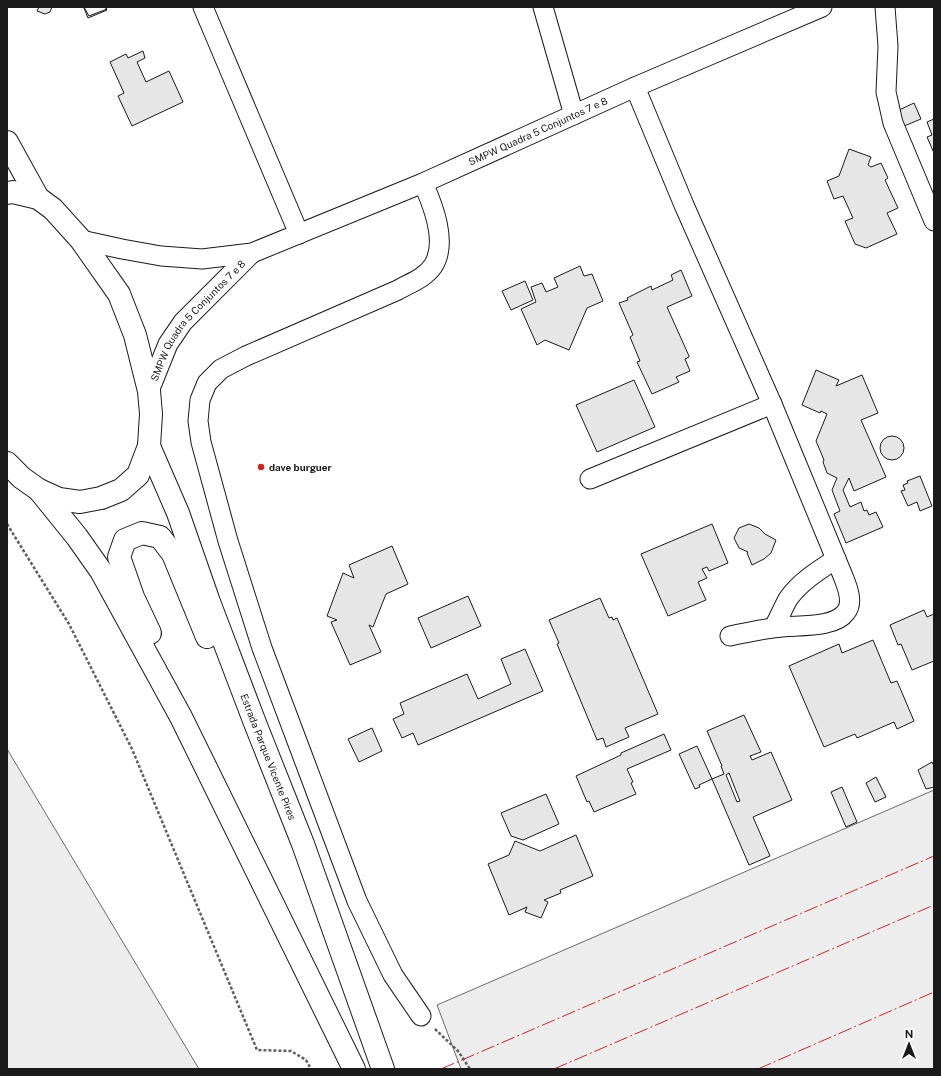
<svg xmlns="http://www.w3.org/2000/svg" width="941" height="1076" viewBox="0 0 941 1076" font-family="'Public Sans',sans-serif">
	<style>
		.built { fill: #ededed; stroke: #6a6a6a }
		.building { fill: #e6e6e6; stroke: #1a1a1a; fill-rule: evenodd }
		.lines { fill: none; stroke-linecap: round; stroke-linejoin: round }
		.minor-casing { stroke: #1a1a1a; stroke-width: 21 }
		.primary-casing { stroke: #1a1a1a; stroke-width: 24 }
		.path { stroke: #5f5f5f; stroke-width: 2.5; stroke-dasharray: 3 2; stroke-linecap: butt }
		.minor { stroke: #fff; stroke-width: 19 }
		.primary { stroke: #fff; stroke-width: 22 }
		.power { stroke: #c62828; stroke-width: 1; stroke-dasharray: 14 3 2 3; stroke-linecap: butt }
		.poi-dot { fill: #c62828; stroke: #fff; stroke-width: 1.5 }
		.labels { text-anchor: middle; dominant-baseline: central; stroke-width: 3; stroke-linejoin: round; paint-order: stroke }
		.street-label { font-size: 10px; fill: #1a1a1a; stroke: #fff }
		.poi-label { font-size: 10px; font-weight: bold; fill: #1a1a1a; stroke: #fff; text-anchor: start }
	</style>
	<rect width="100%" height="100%" fill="#fff"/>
	<!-- built -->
	<path class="built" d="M 7,749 L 199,1069 L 7,1069 Z
		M 934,790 L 934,1069 L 461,1069 L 437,1005 Z"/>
	<!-- building -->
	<path class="building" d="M 39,7 L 52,7 L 50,12 L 45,14 L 37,11 Z
		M 82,7 L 105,7 L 107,10 L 88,18 L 84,8 Z
		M 84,7 L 105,7 L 107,9 L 89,16 Z
		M 143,51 L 145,58 L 137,62 L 146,82 L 169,71 L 183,102 L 132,126 L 118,96 L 124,93 L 110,62 L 126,54 L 128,58 Z
		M 914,103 L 921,119 L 904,126 L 897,111 Z
		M 934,119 L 934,153 L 927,137 L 932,135 L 927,122 Z
		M 849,149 L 871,157 L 868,165 L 871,167 L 881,163 L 888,178 L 885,180 L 898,208 L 887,213 L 897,234 L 866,248 L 855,244 L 845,221 L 853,218 L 843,196 L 834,199 L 827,181 L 839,176 Z
		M 580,266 L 584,276 L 592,274 L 603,301 L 587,308 L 569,350 L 545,340 L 537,345 L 521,309 L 536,302 L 531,287 L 542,283 L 546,292 L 558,287 L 554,278 Z
		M 681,270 L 692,296 L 667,307 L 689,356 L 689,357 L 685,359 L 690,371 L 676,377 L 679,382 L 652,394 L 637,362 L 640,361 L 630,337 L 633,335 L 619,303 L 628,300 L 627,298 L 651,286 L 652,290 L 673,280 L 671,275 Z
		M 525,281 L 533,300 L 511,310 L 502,291 Z
		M 816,370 L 839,380 L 836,386 L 862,375 L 878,413 L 861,420 L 886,477 L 854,491 L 849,478 L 843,490 L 850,507 L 861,502 L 864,511 L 867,510 L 869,515 L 876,512 L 883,527 L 846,543 L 834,514 L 840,511 L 832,490 L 837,478 L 827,473 L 823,462 L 824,460 L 816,441 L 827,414 L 821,411 L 820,413 L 802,405 Z
		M 634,380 L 655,427 L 597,452 L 576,405 Z
		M880 448a12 12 0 1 1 24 0a12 12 0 1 1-24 0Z
		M 920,476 L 932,506 L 920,511 L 917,502 L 908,506 L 901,491 L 905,490 L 903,485 L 908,483 L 907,481 Z
		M 712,524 L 728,563 L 709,571 L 707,567 L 702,569 L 707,578 L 698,582 L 706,600 L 668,616 L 641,554 Z
		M 749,524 L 759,528 L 765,534 L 776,540 L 771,553 L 764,559 L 752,565 L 747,553 L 748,552 L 739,548 L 734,538 L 739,528 Z
		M 392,546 L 408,584 L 386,594 L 373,627 L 369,625 L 381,652 L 350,665 L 331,622 L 337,620 L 327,616 L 343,573 L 354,578 L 349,565 Z
		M 468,596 L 481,626 L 431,648 L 418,618 Z
		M 600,598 L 609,618 L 612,617 L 613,620 L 617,618 L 658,714 L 625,728 L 629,737 L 606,747 L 603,738 L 597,740 L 557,644 L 559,643 L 549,620 Z
		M 924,610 L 927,617 L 934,614 L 934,661 L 912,670 L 901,644 L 898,645 L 890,625 Z
		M 873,640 L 891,683 L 897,681 L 914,721 L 897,729 L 894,722 L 857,738 L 855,734 L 824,747 L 789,666 L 839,644 L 842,653 Z
		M 525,649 L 543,691 L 418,745 L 413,733 L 402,738 L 393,719 L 404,714 L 400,703 L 467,674 L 478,699 L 511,684 L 501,659 Z
		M 744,715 L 761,752 L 750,756 L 752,760 L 771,752 L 792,800 L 753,817 L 770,856 L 749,865 L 712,779 L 724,774 L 721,766 L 722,766 L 707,731 ZM 729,773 L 740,801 L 737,802 L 726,775 Z
		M 372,728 L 382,751 L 359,762 L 348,739 Z
		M 664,734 L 671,750 L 627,769 L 633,782 L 631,783 L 636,794 L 594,812 L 589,801 L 587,802 L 576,776 L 621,755 L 621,753 Z
		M 697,746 L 712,779 L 699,785 L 700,787 L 695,789 L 679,754 Z
		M 932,762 L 934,766 L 934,787 L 926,789 L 918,770 Z
		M 876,777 L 886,797 L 875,802 L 866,783 Z
		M 842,787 L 857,822 L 846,827 L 831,792 Z
		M 546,794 L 559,824 L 523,840 L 511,836 L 501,813 Z
		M 576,835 L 593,876 L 560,890 L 561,893 L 544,900 L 548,902 L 541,918 L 525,912 L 527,907 L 509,915 L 488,864 L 509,855 L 515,841 L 540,851 Z"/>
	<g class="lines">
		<!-- minor casing -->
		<g class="minor-casing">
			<g id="minor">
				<path d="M 203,7 L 299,234"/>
				<path d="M 543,7 L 574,115"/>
				<path d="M 885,7 L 888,46 L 886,92 L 893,123 L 934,221"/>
				<path d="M 635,87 L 684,205 L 772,404 L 843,576 C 847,586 854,602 846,612 C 833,630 793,624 773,628 C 758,630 744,633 730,636"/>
				<path id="s1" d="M 81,240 L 122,249 L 161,256 L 202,259 L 252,253 L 423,183 L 635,87 L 822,7"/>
				<path id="s2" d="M 149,391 L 168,344 L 183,322 L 252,253"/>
				<path d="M 590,479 L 772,404"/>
				<path d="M 774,627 C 779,618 783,608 788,599 C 800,582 819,570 836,559"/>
				<path d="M 421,1016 L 393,975 L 357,901 L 306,765 L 262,648 L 228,541 L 201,442 L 198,421 L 200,400 L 207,383 L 221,369 L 246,356 L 398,290 C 410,283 425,278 433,266 C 448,243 433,205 423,183"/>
			</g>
		</g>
		<!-- primary casing -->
		<g class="primary-casing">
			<g id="primary">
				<path d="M 7,142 L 38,198"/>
				<path d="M 7,193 L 13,192 L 38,198 L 53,209 L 81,240 L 119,294 L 135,335 L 149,391 L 151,414 L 149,446 L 138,475 L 121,490 L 101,498 L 80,502 L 59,499 L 39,490 L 22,478 L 7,463"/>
				<path id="s3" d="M 149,446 L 178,513 L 209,602 L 255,723 L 303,844 L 383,1069"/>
				<path d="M 39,490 L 77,537 L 101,571 L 181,717 L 354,1069"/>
				<path d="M 150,633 L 133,597 L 119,557 L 125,540 L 142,533 L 160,537 L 173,554 L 207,637"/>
			</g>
		</g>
		<!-- path -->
		<path class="path" d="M 7,524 L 69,624 L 132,749 L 257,1050 L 291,1051 L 306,1060 L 311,1069
			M 435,1029 L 458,1051 L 470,1069"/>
		<!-- minor -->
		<use href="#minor" class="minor"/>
		<!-- primary -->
		<use href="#primary" class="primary"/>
		<!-- power -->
		<path class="power" d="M 441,1069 L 934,856
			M 554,1069 L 934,905
			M 758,1069 L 934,992"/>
	</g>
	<!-- markers -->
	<circle class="poi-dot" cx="261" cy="467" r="4"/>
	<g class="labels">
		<!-- street labels -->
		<g class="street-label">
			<text stroke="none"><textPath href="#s1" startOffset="484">SMPW Quadra 5 Conjuntos 7 e 8</textPath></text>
			<text stroke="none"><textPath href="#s2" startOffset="87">SMPW Quadra 5 Conjuntos 7 e 8</textPath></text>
			<text stroke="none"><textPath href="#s3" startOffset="333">Estrada Parque Vicente Pires</textPath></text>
		</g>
		<!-- poi labels -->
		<g class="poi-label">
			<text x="269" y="467">dave burguer</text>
		</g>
	</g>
	<!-- border -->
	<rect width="941" height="1076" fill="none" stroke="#1a1a1a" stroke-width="16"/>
	<!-- north arrow -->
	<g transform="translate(909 1044)" stroke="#ffffff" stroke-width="3" paint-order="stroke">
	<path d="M0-3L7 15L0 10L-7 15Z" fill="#1a1a1a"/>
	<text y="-6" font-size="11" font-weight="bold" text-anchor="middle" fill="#1a1a1a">N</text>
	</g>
</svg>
